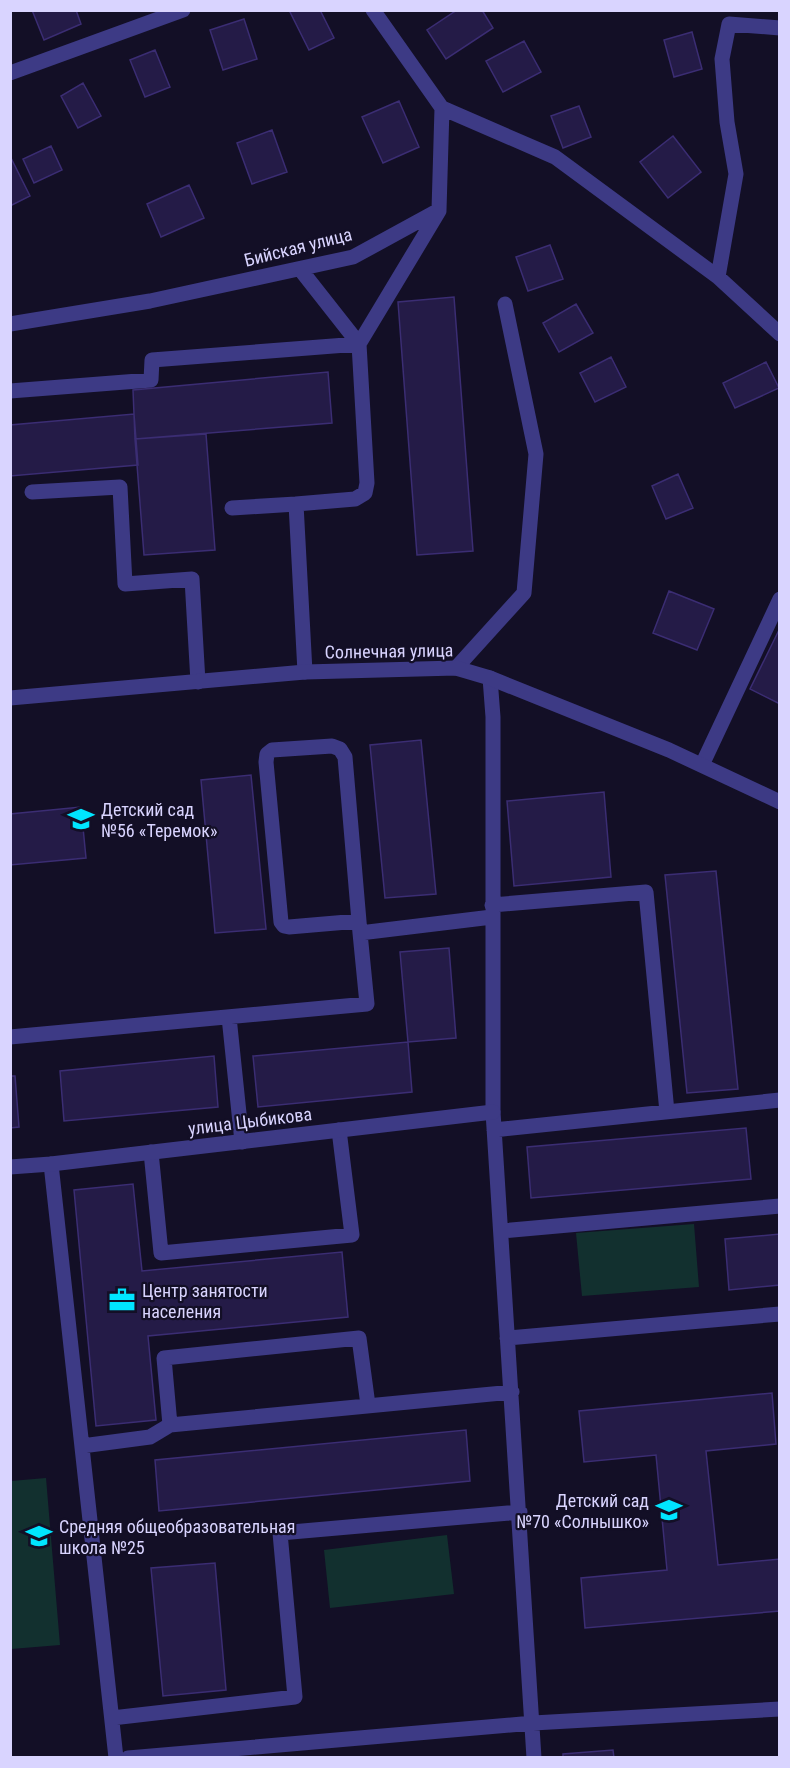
<svg xmlns="http://www.w3.org/2000/svg" width="790" height="1768" viewBox="0 0 790 1768" font-family="'Roboto Condensed',sans-serif">
	<style>
		.green { fill: #12302f }
		.building { fill: #241b47; stroke: #3b2d73; stroke-width: 1.5 }
		.lines { fill: none; stroke-linecap: round; stroke-linejoin: round }
		.service { stroke: #3d3a85; stroke-width: 15 }
		.minor { stroke: #3d3a85; stroke-width: 15 }
		.tertiary { stroke: #3d3a85; stroke-width: 15 }
		.labels { text-anchor: middle; dominant-baseline: central; stroke-width: 4.5; stroke-linejoin: round; paint-order: stroke }
		.street-label { font-size: 18px; fill: #d9d4ff; stroke: #130f26 }
		.poi-label { font-size: 18px; fill: #d9d4ff; stroke: #130f26; text-anchor: start }
	</style>
	<rect width="100%" height="100%" fill="#130f26"/>
	<!-- green -->
	<path class="green" d="M 694,1224 L 699,1287 L 582,1296 L 576,1233 Z
		M 46,1478 L 60,1645 L 11,1649 L 11,1481 Z
		M 447,1535 L 454,1594 L 330,1608 L 324,1550 Z"/>
	<!-- building -->
	<path class="building" d="M 32,10 L 76,10 L 81,24 L 44,40 Z
		M 289,10 L 320,10 L 334,38 L 309,50 Z
		M 457,10 L 482,10 L 493,28 L 446,59 L 427,30 Z
		M 244,19 L 257,59 L 223,70 L 210,30 Z
		M 692,32 L 702,69 L 674,77 L 664,40 Z
		M 524,41 L 541,72 L 503,92 L 486,61 Z
		M 155,50 L 170,87 L 145,97 L 130,60 Z
		M 83,83 L 101,116 L 78,128 L 61,96 Z
		M 399,101 L 419,147 L 383,163 L 362,117 Z
		M 579,106 L 591,137 L 563,148 L 551,116 Z
		M 272,130 L 287,172 L 252,184 L 237,143 Z
		M 673,136 L 701,172 L 668,198 L 640,162 Z
		M 51,146 L 62,170 L 34,183 L 23,159 Z
		M 10,156 L 30,196 L 10,206 Z
		M 189,185 L 204,218 L 161,237 L 147,204 Z
		M 550,245 L 563,279 L 528,291 L 516,257 Z
		M 454,297 L 473,551 L 417,555 L 398,302 Z
		M 576,304 L 593,333 L 559,352 L 543,323 Z
		M 611,357 L 626,387 L 595,402 L 580,373 Z
		M 766,362 L 779,388 L 735,408 L 723,383 Z
		M 328,372 L 332,423 L 135,439 L 133,390 Z
		M 134,414 L 138,465 L 10,476 L 10,425 Z
		M 206,434 L 215,550 L 144,555 L 135,439 Z
		M 678,474 L 693,508 L 666,519 L 652,486 Z
		M 669,591 L 714,609 L 697,650 L 653,633 Z
		M 780,628 L 780,704 L 750,689 Z
		M 421,740 L 436,894 L 385,898 L 370,745 Z
		M 251,775 L 266,929 L 215,933 L 201,780 Z
		M 604,792 L 611,877 L 514,886 L 507,801 Z
		M 81,807 L 86,858 L 10,865 L 10,814 Z
		M 716,871 L 738,1089 L 687,1093 L 665,875 Z
		M 449,948 L 456,1038 L 408,1042 L 400,952 Z
		M 408,1042 L 412,1092 L 258,1107 L 253,1056 Z
		M 214,1056 L 218,1107 L 64,1121 L 60,1071 Z
		M 10,1076 L 15,1076 L 19,1127 L 10,1128 Z
		M 746,1128 L 751,1179 L 531,1198 L 527,1147 Z
		M 133,1184 L 142,1271 L 342,1252 L 348,1317 L 148,1336 L 156,1420 L 96,1426 L 74,1190 Z
		M 780,1234 L 780,1285 L 729,1290 L 725,1239 Z
		M 772,1393 L 776,1444 L 706,1451 L 718,1565 L 780,1559 L 780,1611 L 585,1628 L 581,1578 L 667,1570 L 656,1455 L 584,1462 L 579,1411 Z
		M 466,1430 L 470,1481 L 159,1511 L 155,1460 Z
		M 215,1563 L 226,1690 L 163,1696 L 151,1568 Z
		M 613,1750 L 614,1758 L 563,1758 L 563,1754 Z"/>
	<g class="lines">
		<!-- service -->
		<path class="service" d="M 10,73 L 183,10
			M 442,108 L 555,157 L 718,277 L 780,334
			M 300,269 L 359,344
			M 718,277 L 736,174 L 727,122 L 722,59 L 729,24 L 780,28
			M 10,324 L 150,301 L 353,257 L 439,210 L 442,108 L 373,10
			M 10,391 L 151,380 L 152,360 L 359,344
			M 32,492 L 120,487 L 125,584 L 192,579 L 198,682
			M 296,504 L 355,499 L 365,493 L 367,483 L 359,344 L 439,211
			M 232,508 L 296,504 L 305,672
			M 490,678 L 493,717 L 493,1112 L 534,1758
			M 702,765 L 780,599
			M 492,905 L 646,892 L 667,1112
			M 359,921 L 289,927 L 284,926 L 281,922 L 266,762 L 267,754 L 272,750 L 332,746 L 340,749 L 345,757 L 360,933 L 492,917
			M 229,1017 L 242,1142
			M 10,1037 L 367,1004 L 360,933
			M 494,1130 L 780,1100
			M 151,1152 L 161,1253 L 352,1235 L 339,1130
			M 51,1164 L 116,1758
			M 501,1231 L 780,1206
			M 507,1338 L 780,1314
			M 170,1425 L 164,1358 L 359,1338 L 368,1405
			M 82,1446 L 150,1437 L 170,1425 L 512,1392
			M 112,1718 L 295,1697 L 280,1533 L 520,1512
			M 128,1758 L 533,1723 L 780,1709"/>
		<!-- minor -->
		<path class="minor" d="M 456,668 L 524,593 L 536,454 L 505,304
			M 10,1167 L 51,1164 L 493,1112"/>
		<!-- tertiary -->
		<path class="tertiary" d="M 10,698 L 305,672 L 456,668 L 490,678 L 669,750 L 780,802"/>
	</g>
	<!-- icons -->
	<defs>
		<g id="school-bare" transform="scale(2.07)"><path d="M0-5L7-2L0 1L-7-2ZM-4 1L0 2.5L4 1V4Q0 6-4 4Z" fill="#00e5ff" stroke="#130f26" stroke-width="2.5" paint-order="stroke"/></g>
		<g id="office-bare" transform="scale(2.07)"><path d="M-6-3h4V-5.5h4V-3h4V5H-6ZM-1-4.5V-3h2v-1.5ZM-6 0V1H6V0Z" fill="#00e5ff" stroke="#130f26" stroke-width="2.5" paint-order="stroke"/></g>
	</defs>
	<g fill-rule="evenodd">
		<use href="#school-bare" x="81" y="819"/>
		<use href="#office-bare" x="122" y="1300"/>
		<use href="#school-bare" x="669" y="1510"/>
		<use href="#school-bare" x="39" y="1536"/>
	</g>
	<g class="labels">
		<!-- street labels -->
		<g class="street-label">
			<text transform="translate(298 247) rotate(-14)">Бийская улица</text>
			<text transform="translate(389 651) rotate(-1)">Солнечная улица</text>
			<text transform="translate(250 1121) rotate(-7)">улица Цыбикова</text>
		</g>
		<!-- poi labels -->
		<g class="poi-label">
			<text x="101" y="809">Детский сад<tspan x="101" dy="21">№56 «Теремок»</tspan></text>
			<text x="142" y="1290">Центр занятости<tspan x="142" dy="21">населения</tspan></text>
			<text x="649" y="1500" text-anchor="end">Детский сад<tspan x="649" dy="21">№70 «Солнышко»</tspan></text>
			<text x="59" y="1526">Средняя общеобразовательная<tspan x="59" dy="21">школа №25</tspan></text>
		</g>
	</g>
	<!-- border -->
	<rect width="790" height="1768" fill="none" stroke="#d9d4ff" stroke-width="24"/>
</svg>
